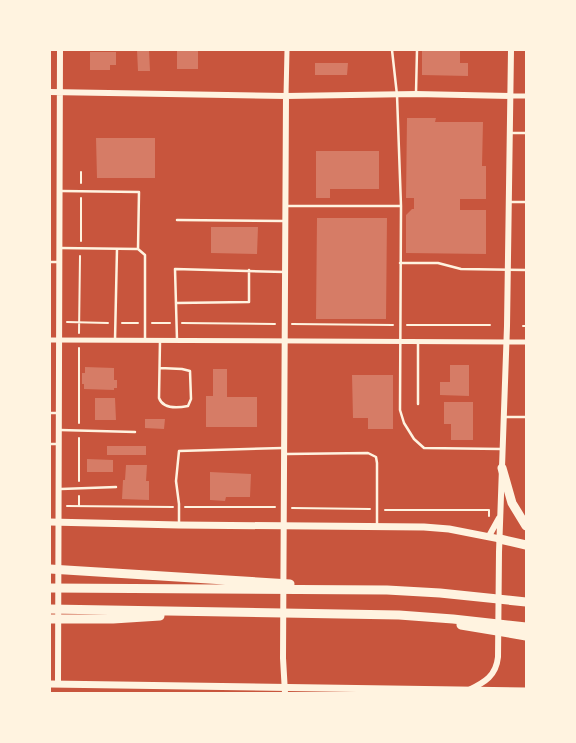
<svg xmlns="http://www.w3.org/2000/svg" width="576" height="743" viewBox="0 0 576 743" font-family="Arial,sans-serif">
	<style>
		.building { fill: #d67c66 }
		.lines { fill: none; stroke-linecap: round; stroke-linejoin: round }
		.path { stroke: #fff3e0; stroke-width: 2 }
		.service { stroke: #fff3e0; stroke-width: 2.5 }
		.minor { stroke: #fff3e0; stroke-width: 5 }
		.tertiary { stroke: #fff3e0; stroke-width: 6 }
		.secondary { stroke: #fff3e0; stroke-width: 7 }
		.motorway { stroke: #fff3e0; stroke-width: 9 }
	</style>
	<rect width="100%" height="100%" fill="#c8553d"/>
	<!-- building -->
	<path class="building" d="M 137,50 L 149,50 L 150,71 L 138,71 Z
		M 177,50 L 198,50 L 198,69 L 177,69 Z
		M 422,50 L 460,50 L 460,63 L 468,63 L 468,76 L 422,75 Z
		M 90,52 L 116,52 L 116,65 L 110,65 L 110,70 L 90,70 Z
		M 315,63 L 348,63 L 347,75 L 315,75 Z
		M 407,118 L 436,118 L 435,122 L 483,122 L 482,166 L 486,166 L 486,199 L 460,199 L 460,210 L 486,210 L 486,254 L 406,253 L 406,215 L 412,209 L 414,209 L 414,198 L 406,198 Z
		M 96,138 L 155,138 L 155,178 L 97,178 Z
		M 316,151 L 379,151 L 379,189 L 330,189 L 330,198 L 316,198 Z
		M 317,218 L 387,218 L 386,319 L 316,319 Z
		M 211,227 L 258,227 L 257,254 L 211,253 Z
		M 450,365 L 469,365 L 469,396 L 440,395 L 440,382 L 450,382 Z
		M 85,367 L 114,368 L 114,380 L 117,380 L 117,388 L 114,388 L 114,390 L 84,389 L 84,384 L 82,384 L 82,373 L 85,373 Z
		M 213,369 L 227,369 L 227,397 L 257,397 L 257,427 L 206,427 L 206,396 L 213,396 Z
		M 352,375 L 393,375 L 393,429 L 368,429 L 368,418 L 353,418 Z
		M 95,398 L 115,398 L 116,420 L 95,420 Z
		M 444,402 L 473,402 L 473,440 L 451,440 L 451,424 L 444,424 Z
		M 145,419 L 165,419 L 164,429 L 145,428 Z
		M 107,446 L 146,446 L 146,455 L 107,455 Z
		M 87,459 L 113,460 L 113,472 L 87,472 Z
		M 126,465 L 147,465 L 146,481 L 149,481 L 149,500 L 122,499 L 123,480 L 125,480 Z
		M 210,472 L 251,474 L 250,497 L 226,497 L 225,501 L 210,500 Z"/>
	<g class="lines">
		<!-- path -->
		<path class="path" d="M 81,183 L 81,172
			M 81,241 L 81,198
			M 67,322 L 108,323
			M 122,323 L 138,323
			M 152,323 L 170,323
			M 182,323 L 275,324
			M 292,324 L 393,325
			M 407,325 L 490,325
			M 523,326 L 526,326
			M 79,333 L 80,256
			M 79,423 L 79,348
			M 79,481 L 79,438
			M 79,496 L 79,506
			M 67,506 L 173,507
			M 185,507 L 275,507
			M 292,508 L 370,509
			M 385,510 L 489,510 L 489,516"/>
		<!-- service -->
		<path class="service" d="M 392,50 L 397,95 L 401,206
			M 416,93 L 417,50
			M 511,133 L 526,133
			M 510,202 L 526,202
			M 287,206 L 401,206 L 400,410 L 404,423 L 414,439 L 424,448 L 502,449
			M 177,220 L 284,221
			M 60,248 L 138,249 L 139,192 L 61,191
			M 138,249 L 145,255 L 145,340
			M 50,262 L 58,262
			M 400,263 L 438,263 L 461,269 L 526,270
			M 176,303 L 249,302 L 249,270
			M 115,340 L 117,249
			M 177,340 L 175,269 L 285,272
			M 160,368 L 182,369 L 190,371 L 191,399 L 188,406 C 178,408 163,409 159,398 L 160,341
			M 418,404 L 418,343
			M 50,413 L 58,413
			M 505,417 L 526,417
			M 60,430 L 135,432
			M 50,444 L 58,444
			M 286,454 L 368,453 L 376,457 L 377,463 L 377,525
			M 61,489 L 116,487
			M 179,524 L 179,504 L 176,481 L 179,451 L 283,448"/>
		<!-- minor -->
		<path class="minor" d="M 286,96 L 287,50
			M 510,96 L 526,96
			M 50,340 L 526,342"/>
		<!-- tertiary -->
		<path class="tertiary" d="M 50,92 L 286,96 L 416,94 L 510,96
			M 489,536 L 499,518
			M 58,683 L 60,50
			M 469,690 C 485,682 496,676 498,657 L 499,552 L 507,326 L 511,50
			M 285,693 L 283,658 L 286,96"/>
		<!-- secondary -->
		<path class="secondary" d="M 50,522 L 179,525 L 424,527 L 449,529 L 500,539
			M 50,684 L 526,691"/>
		<!-- motorway -->
		<path class="motorway" d="M 502,468 L 512,503 L 526,526
			M 500,539 L 526,545
			M 50,569 L 290,584
			M 50,588 L 387,590 L 440,593 L 526,602
			M 50,609 L 399,615 L 453,619 L 526,627
			M 50,619 L 113,619 L 160,616
			M 461,625 L 526,636"/>
	</g>
	<!-- border -->
	<rect width="576" height="743" fill="none" stroke="#fff3e0" stroke-width="102"/>
</svg>
